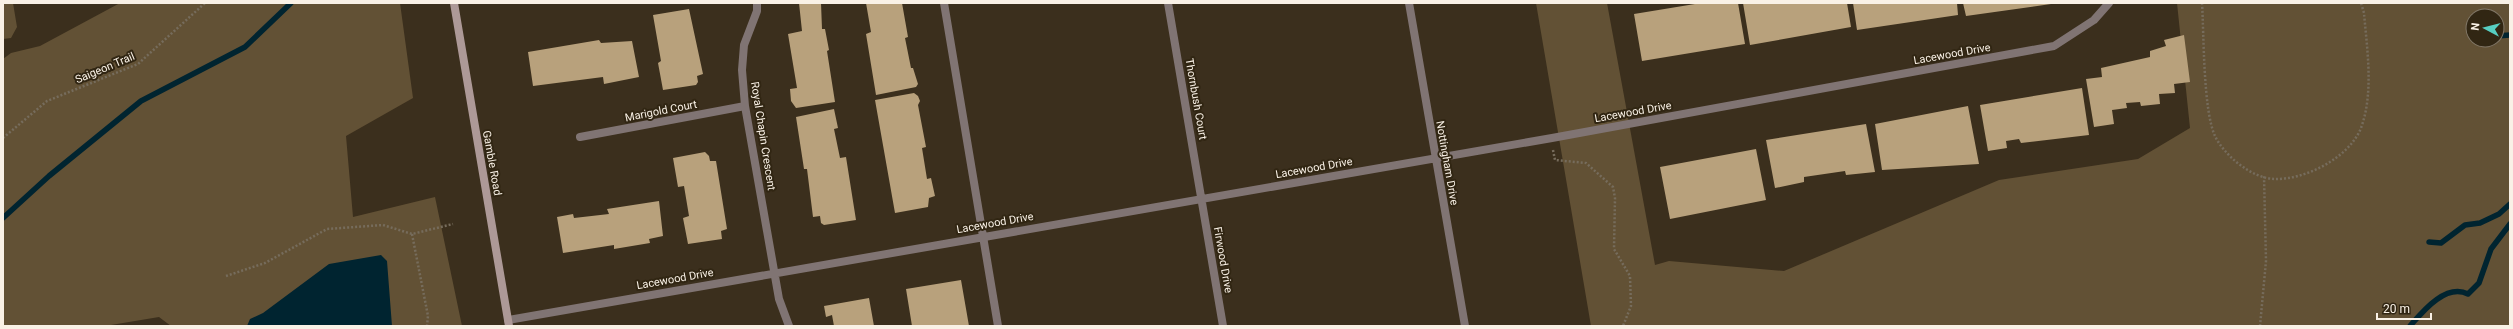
<svg xmlns="http://www.w3.org/2000/svg" width="2513" height="329" viewBox="0 0 2513 329" font-family="Roboto,sans-serif">
	<style>
		.green { fill: #625135; fill-rule: evenodd }
		.water { fill: #002430 }
		.lines { fill: none; stroke-linecap: round; stroke-linejoin: round }
		.stream { stroke: #002430; stroke-width: 5.5 }
		.building { fill: #b8a17c }
		.path { stroke: #766c5c; stroke-width: 2.5; stroke-dasharray: 2 2; stroke-linecap: butt }
		.minor { stroke: #807473; stroke-width: 8 }
		.secondary { stroke: #ad9997; stroke-width: 8 }
		.labels { text-anchor: middle; dominant-baseline: central; stroke-width: 4; stroke-linejoin: round; paint-order: stroke }
		.street-label { font-size: 11px; fill: #f9f1e6; stroke: #312613 }
	</style>
	<rect width="100%" height="100%" fill="#3b2f1d"/>
	<!-- green -->
	<path class="green" d="M 3,3 L 13,3 L 17,27 L 11,38 L 3,39 Z
		M 120,3 L 400,3 L 413,98 L 346,136 L 353,217 L 435,197 L 462,326 L 171,326 L 159,317 L 105,326 L 3,326 L 3,59 L 11,53 L 40,46 Z
		M 1536,3 L 1607,3 L 1655,265 L 1669,261 L 1784,271 L 1999,180 L 2138,159 L 2190,128 L 2177,3 L 2510,3 L 2510,326 L 1591,326 ZM 2473,16 L 2497,16 L 2497,40 L 2473,40 Z"/>
	<!-- water -->
	<path class="water" d="M 381,255 L 387,261 L 392,326 L 247,326 L 250,319 L 263,313 L 329,264 Z"/>
	<g class="lines">
		<!-- stream -->
		<path class="stream" d="M 2497,36 L 2510,35
			M 3,218 L 49,176 L 141,101 L 245,47 L 291,3
			M 2429,242 L 2441,243 L 2465,225 L 2480,223 L 2499,214 L 2510,204
			M 2410,326 C 2423,311 2446,283 2468,294 L 2479,283 L 2491,249 L 2510,224"/>
	</g>
	<!-- building -->
	<path class="building" d="M 799,3 L 821,3 L 822,29 L 825,29 L 829,50 L 827,51 L 835,102 L 796,108 L 791,101 L 790,89 L 797,88 L 788,34 L 802,31 Z
		M 866,3 L 902,3 L 908,37 L 905,38 L 911,68 L 913,68 L 918,84 L 916,87 L 876,95 L 866,34 L 871,32 Z
		M 1701,3 L 1738,3 L 1745,44 L 1642,61 L 1634,14 Z
		M 1743,3 L 1847,3 L 1851,27 L 1750,45 Z
		M 1853,3 L 1957,3 L 1958,15 L 1857,30 Z
		M 1963,3 L 2051,3 L 2051,4 L 1966,16 Z
		M 689,9 L 703,74 L 697,76 L 698,82 L 696,85 L 663,90 L 658,63 L 661,61 L 653,15 Z
		M 2184,35 L 2190,82 L 2174,84 L 2175,93 L 2159,94 L 2160,104 L 2141,106 L 2140,102 L 2126,103 L 2127,108 L 2112,110 L 2114,124 L 2094,127 L 2086,79 L 2102,77 L 2101,68 L 2150,57 L 2150,51 L 2166,46 L 2164,40 Z
		M 599,40 L 601,43 L 632,41 L 639,77 L 604,84 L 603,77 L 533,86 L 528,52 Z
		M 2082,88 L 2089,135 L 2021,143 L 2019,139 L 2006,141 L 2007,148 L 1988,151 L 1980,105 Z
		M 914,93 L 918,96 L 920,101 L 918,105 L 926,147 L 922,148 L 927,179 L 931,178 L 935,196 L 929,198 L 928,207 L 895,213 L 875,100 Z
		M 1968,106 L 1979,164 L 1882,170 L 1875,124 Z
		M 834,109 L 838,128 L 834,129 L 840,158 L 846,157 L 856,220 L 824,225 L 821,223 L 820,216 L 813,217 L 807,169 L 804,169 L 796,117 Z
		M 1866,124 L 1875,172 L 1846,175 L 1845,171 L 1804,177 L 1804,182 L 1775,188 L 1766,140 Z
		M 1756,149 L 1766,200 L 1670,219 L 1660,167 Z
		M 705,152 L 709,156 L 710,161 L 716,161 L 727,229 L 721,231 L 722,239 L 688,244 L 683,218 L 689,216 L 684,186 L 678,187 L 673,158 Z
		M 659,201 L 663,236 L 649,239 L 650,243 L 614,249 L 614,245 L 563,253 L 557,217 L 573,214 L 574,218 L 609,214 L 607,209 Z
		M 961,280 L 969,326 L 912,326 L 906,289 Z
		M 869,298 L 874,326 L 834,326 L 832,315 L 826,317 L 824,306 Z"/>
	<g class="lines">
		<!-- path -->
		<path class="path" d="M 2202,3 C 2204,34 2203,110 2215,136 C 2224,155 2251,178 2274,179 C 2305,180 2349,158 2361,128 C 2374,93 2367,49 2364,13 L 2361,3
			M 3,138 L 47,101 L 138,64 L 205,3
			M 1553,150 L 1555,160 L 1586,163 L 1613,187 L 1615,198 L 1614,249 L 1630,276 L 1631,306 L 1623,326
			M 412,234 L 428,316 L 427,326
			M 226,276 L 265,263 L 327,229 L 383,225 L 412,234 L 453,224
			M 2260,326 L 2266,261 L 2264,176"/>
		<!-- minor -->
		<path class="minor" d="M 757,3 L 757,11 L 744,45 L 742,70 L 745,106 L 779,299 L 789,326
			M 944,3 L 998,326
			M 1168,3 L 1223,326
			M 1409,3 L 1465,326
			M 580,137 L 745,106
			M 508,320 L 1552,138 L 2054,46 L 2094,20 L 2109,3"/>
		<!-- secondary -->
		<path class="secondary" d="M 454,3 L 509,326"/>
	</g>
	<g class="labels">
		<!-- street labels -->
		<g class="street-label">
			<text transform="translate(1952 54) rotate(-10)">Lacewood Drive</text>
			<text transform="translate(105 68) rotate(-23)">Saigeon Trail</text>
			<text transform="translate(1196 99) rotate(80)">Thornbush Court</text>
			<text transform="translate(661 111) rotate(-11)">Marigold Court</text>
			<text transform="translate(1633 112) rotate(-10)">Lacewood Drive</text>
			<text transform="translate(763 136) rotate(81)">Royal Chapin Crescent</text>
			<text transform="translate(492 163) rotate(80)">Gamble Road</text>
			<text transform="translate(1447 163) rotate(80)">Nottingham Drive</text>
			<text transform="translate(1314 168) rotate(-10)">Lacewood Drive</text>
			<text transform="translate(995 223) rotate(-10)">Lacewood Drive</text>
			<text transform="translate(1223 260) rotate(80)">Firwood Drive</text>
			<text transform="translate(675 279) rotate(-10)">Lacewood Drive</text>
		</g>
	</g>
	<!-- border -->
	<rect width="2513" height="329" fill="none" stroke="#f9f1e6" stroke-width="8"/>
	<!-- north arrow -->
	<g transform="translate(2485 28) rotate(277)"><circle r="19" fill="#312613" stroke="#817767"/>
	<path d="M0-3L7 15L0 10L-7 15Z" fill="#57cec1"/>
	<text y="-6" font-size="11" font-weight="bold" text-anchor="middle" fill="#f9f1e6">N</text>
	</g>
	<!-- scale -->
	<path d="M2377 313v6h54v-6" fill="none" stroke="#f9f1e6" stroke-width="2"/>
	<text x="2383" y="313" font-size="12" fill="#f9f1e6" stroke="#312613" stroke-width="3" paint-order="stroke">20 m</text>
</svg>
